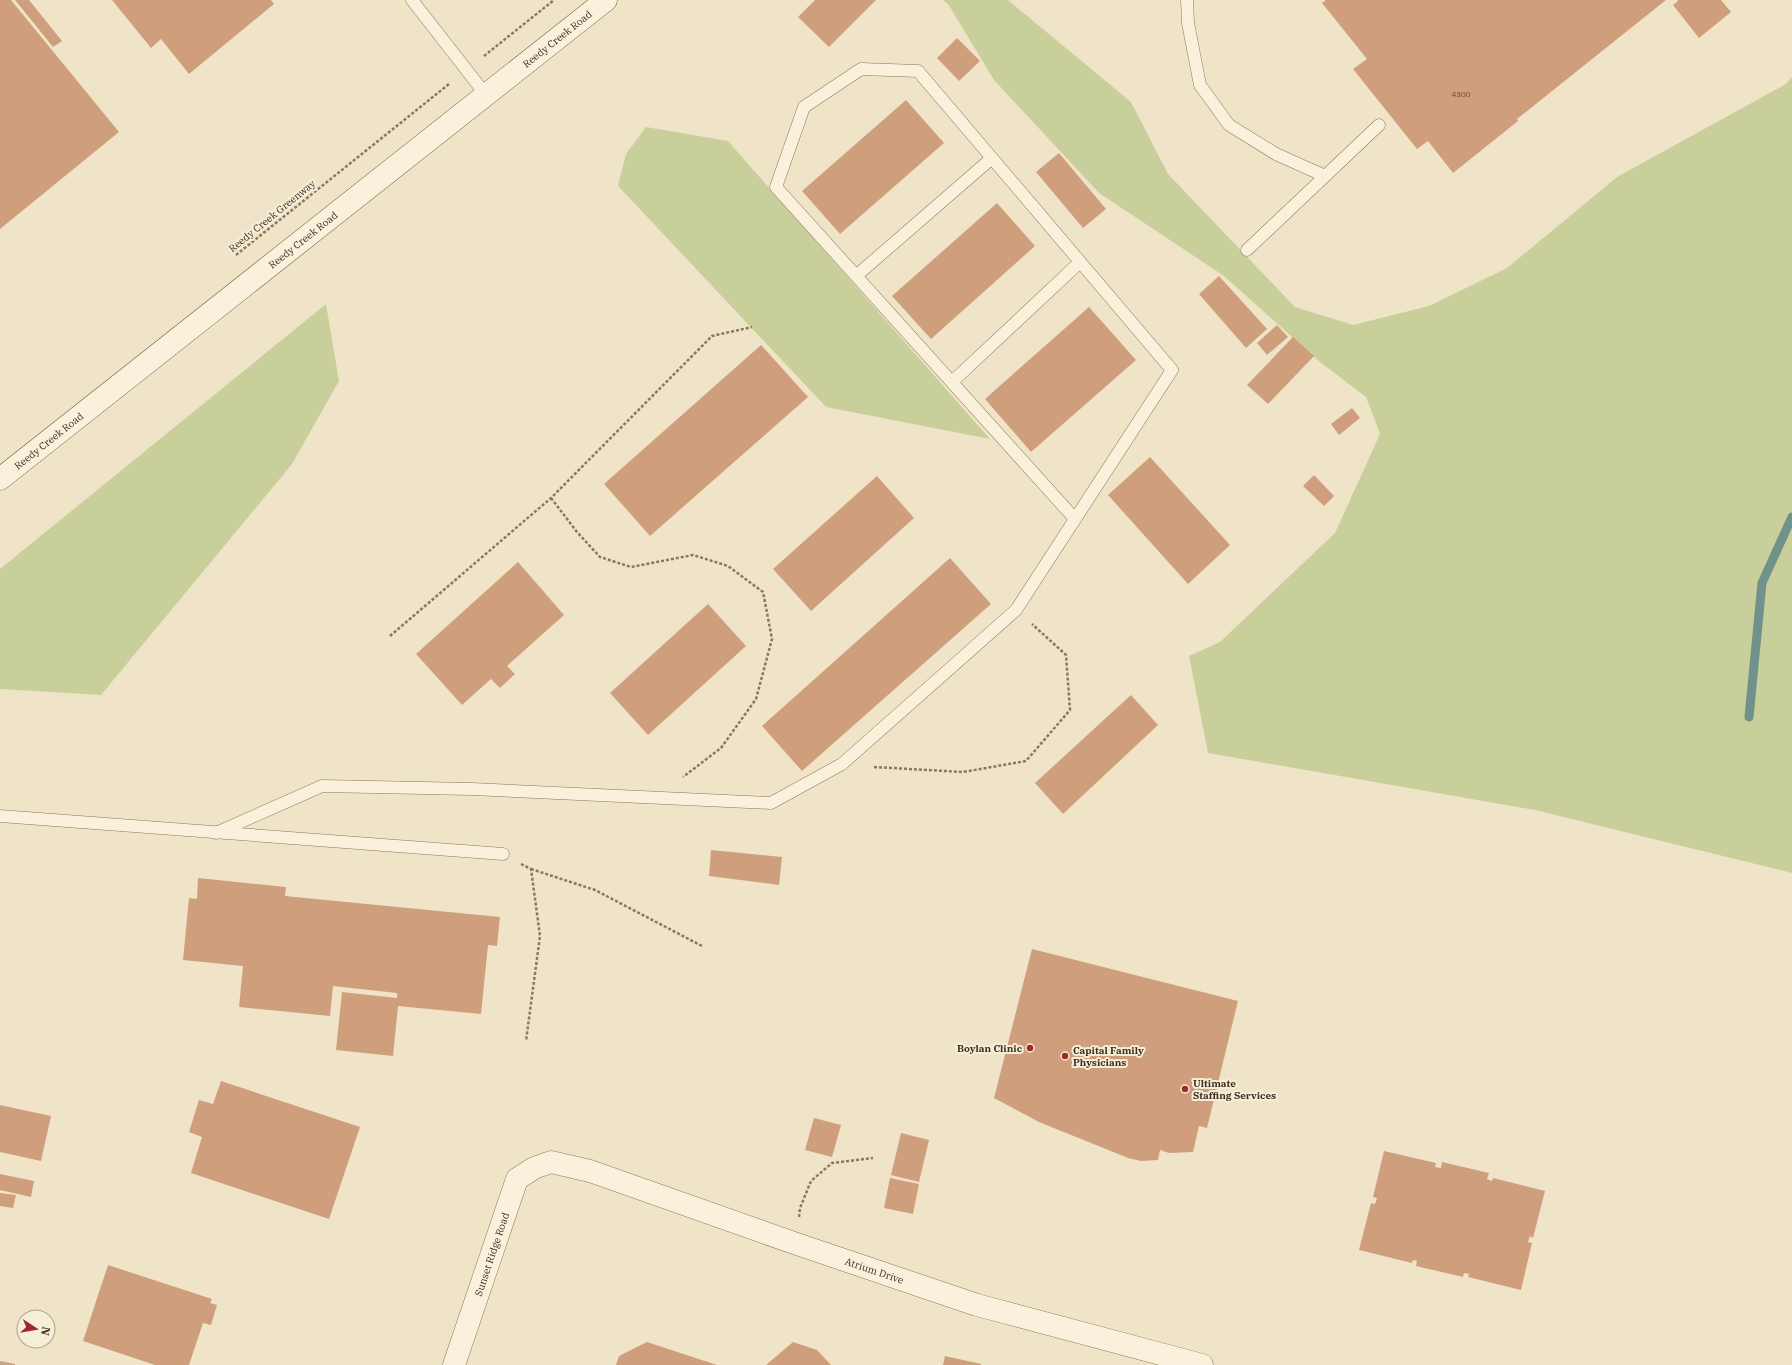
<svg xmlns="http://www.w3.org/2000/svg" width="1792" height="1365" viewBox="0 0 1792 1365" font-family="'IBM Plex Serif',serif">
	<style>
		.green { fill: #c9cf9b }
		.lines { fill: none; stroke-linecap: round; stroke-linejoin: round }
		.stream { stroke: #6f938a; stroke-width: 9 }
		.building { fill: #cf9f7d }
		.lane-casing { stroke: #8d765c; stroke-width: 13 }
		.street-casing { stroke: #8d765c; stroke-width: 23 }
		.secondary-casing { stroke: #6f573f; stroke-width: 23 }
		.path { stroke: #8d765c; stroke-width: 2.5; stroke-dasharray: 3 2; stroke-linecap: butt }
		.lane { stroke: #faf1dc; stroke-width: 12 }
		.street { stroke: #faf1dc; stroke-width: 22 }
		.secondary { stroke: #faf1dc; stroke-width: 22 }
		.poi-dot { fill: #9e2a2b; stroke: #f7eed8; stroke-width: 1.5 }
		.labels { text-anchor: middle; dominant-baseline: central; stroke-width: 4; stroke-linejoin: round; paint-order: stroke }
		.number-label { font-size: 8px; fill: #624a37 }
		.street-label { font-size: 10px; fill: #3d2e20; stroke: #f7eed8 }
		.poi-label { font-size: 10px; font-weight: bold; fill: #3d2e20; stroke: #f7eed8; text-anchor: start }
	</style>
	<rect width="100%" height="100%" fill="#f0e4c8"/>
	<!-- green -->
	<path class="green" d="M 943,0 L 1008,0 L 1131,102 L 1168,174 L 1295,307 L 1353,325 L 1429,306 L 1507,268 L 1617,177 L 1786,84 L 1792,77 L 1792,873 L 1535,810 L 1208,753 L 1189,656 L 1220,642 L 1335,533 L 1380,434 L 1366,397 L 1320,362 L 1224,276 L 1099,193 L 994,80 L 948,4 Z
		M 646,127 L 728,141 L 990,439 L 826,407 L 618,186 L 626,154 Z
		M 326,304 L 339,381 L 292,464 L 101,695 L 0,689 L 0,569 Z"/>
	<g class="lines">
		<!-- stream -->
		<path class="stream" d="M 1749,717 L 1762,583 L 1792,517"/>
	</g>
	<!-- building -->
	<path class="building" d="M 0,0 L 11,0 L 119,132 L 0,229 Z
		M 15,0 L 29,0 L 62,41 L 53,47 Z
		M 112,0 L 271,0 L 274,4 L 189,74 L 161,39 L 151,48 Z
		M 815,0 L 876,0 L 829,47 L 798,17 Z
		M 1326,0 L 1666,0 L 1517,119 L 1518,121 L 1453,173 L 1428,141 L 1417,149 L 1353,69 L 1367,59 L 1322,3 Z
		M 1677,0 L 1721,0 L 1731,12 L 1699,38 L 1673,5 L 1678,1 Z
		M 957,38 L 980,61 L 959,81 L 937,58 Z
		M 906,100 L 944,143 L 840,234 L 802,191 Z
		M 1059,153 L 1106,209 L 1083,228 L 1036,172 Z
		M 997,203 L 1035,246 L 931,339 L 892,296 Z
		M 1219,276 L 1267,329 L 1246,348 L 1199,294 Z
		M 1089,307 L 1136,360 L 1031,452 L 985,399 Z
		M 1277,325 L 1288,337 L 1267,355 L 1257,343 Z
		M 1293,337 L 1314,356 L 1268,404 L 1247,385 Z
		M 761,345 L 808,397 L 650,536 L 604,484 Z
		M 1352,408 L 1360,418 L 1339,435 L 1331,424 Z
		M 1150,457 L 1230,545 L 1188,584 L 1108,495 Z
		M 1314,475 L 1334,496 L 1324,506 L 1303,486 Z
		M 877,476 L 914,518 L 811,611 L 773,569 Z
		M 950,558 L 991,604 L 802,771 L 762,726 Z
		M 518,562 L 564,615 L 507,666 L 515,674 L 500,688 L 491,679 L 462,705 L 416,654 Z
		M 708,604 L 746,646 L 648,735 L 610,693 Z
		M 1131,695 L 1158,725 L 1063,814 L 1035,783 Z
		M 711,850 L 782,857 L 779,885 L 709,876 Z
		M 198,878 L 286,887 L 285,896 L 500,917 L 497,946 L 488,945 L 481,1014 L 398,1006 L 393,1056 L 336,1050 L 342,992 L 397,998 L 397,993 L 333,986 L 330,1016 L 239,1007 L 243,966 L 183,960 L 189,898 L 197,899 Z
		M 1032,949 L 1238,1001 L 1207,1128 L 1199,1126 L 1193,1152 L 1169,1153 L 1160,1150 L 1158,1160 L 1141,1161 L 1128,1158 L 1039,1122 L 994,1098 Z
		M 221,1081 L 360,1127 L 329,1219 L 191,1173 L 202,1137 L 189,1132 L 199,1100 L 213,1104 Z
		M 0,1105 L 51,1116 L 41,1161 L 0,1152 Z
		M 814,1118 L 841,1125 L 832,1157 L 805,1150 Z
		M 901,1133 L 929,1140 L 919,1182 L 891,1175 Z
		M 1384,1151 L 1436,1163 L 1435,1167 L 1441,1168 L 1442,1162 L 1489,1173 L 1487,1179 L 1492,1181 L 1493,1178 L 1545,1191 L 1533,1238 L 1530,1236 L 1528,1242 L 1532,1243 L 1521,1290 L 1468,1277 L 1469,1274 L 1464,1273 L 1463,1277 L 1416,1266 L 1417,1261 L 1413,1260 L 1412,1263 L 1359,1250 L 1371,1203 L 1375,1204 L 1377,1198 L 1373,1197 Z
		M 0,1174 L 34,1181 L 31,1197 L 0,1190 Z
		M 890,1178 L 919,1184 L 913,1214 L 884,1208 Z
		M 0,1193 L 16,1195 L 13,1208 L 0,1206 Z
		M 108,1265 L 212,1299 L 210,1303 L 217,1305 L 211,1325 L 203,1323 L 189,1365 L 155,1365 L 83,1341 Z
		M 647,1342 L 717,1365 L 616,1365 L 619,1356 Z
		M 793,1342 L 817,1350 L 831,1365 L 766,1365 Z
		M 945,1356 L 981,1364 L 981,1365 L 943,1365 Z
		M 0,1361 L 15,1364 L 15,1365 L 0,1365 Z"/>
	<g class="lines">
		<!-- lane casing -->
		<g class="lane-casing">
			<path id="lane" d="M 412,0 L 486,95
				M 1187,0 L 1188,23 L 1200,85 L 1229,125 L 1276,154 L 1325,176
				M 1247,250 L 1379,125
				M 856,276 L 992,158
				M 952,382 L 1080,262
				M 0,816 L 503,854
				M 216,833 L 322,786 L 472,789 L 771,803 L 842,764 L 1016,610 L 1172,370 L 918,71 L 861,69 L 804,107 L 776,187 L 1075,519"/>
		</g>
		<!-- street casing -->
		<g class="street-casing">
			<g id="street">
				<path id="s1" d="M 454,1365 L 517,1179 L 534,1168 L 551,1162 L 590,1171 L 794,1243 L 977,1305 L 1202,1365"/>
			</g>
		</g>
		<!-- secondary casing -->
		<g class="secondary-casing">
			<g id="secondary">
				<path id="s2" d="M 0,479 L 606,0"/>
			</g>
		</g>
		<!-- path -->
		<path class="path" d="M 484,56 L 554,0
			M 236,255 L 449,84
			M 551,498 L 577,532 L 600,557 L 631,567 L 693,555 L 728,566 L 763,592 L 772,639 L 756,699 L 721,748 L 683,777
			M 390,636 L 551,498 L 712,336 L 752,327
			M 874,767 L 963,772 L 1026,761 L 1070,710 L 1066,655 L 1032,624
			M 521,864 L 531,869 L 540,936 L 526,1041
			M 531,869 L 595,890 L 702,946
			M 799,1217 L 800,1208 L 811,1181 L 832,1163 L 873,1158"/>
		<!-- lane -->
		<use href="#lane" class="lane"/>
		<!-- street -->
		<use href="#street" class="street"/>
		<!-- secondary -->
		<use href="#secondary" class="secondary"/>
	</g>
	<!-- markers -->
	<g class="poi-dot">
		<circle cx="1030" cy="1048" r="4"/>
		<circle cx="1065" cy="1056" r="4"/>
		<circle cx="1185" cy="1089" r="4"/>
	</g>
	<g class="labels">
		<!-- number labels -->
		<g class="number-label">
			<text x="1461" y="94">4300</text>
		</g>
		<!-- street labels -->
		<g class="street-label">
			<text stroke="none"><textPath href="#s2" startOffset="710">Reedy Creek Road</textPath></text>
			<text transform="translate(272 216) rotate(-39)">Reedy Creek Greenway</text>
			<text stroke="none"><textPath href="#s2" startOffset="386">Reedy Creek Road</textPath></text>
			<text stroke="none"><textPath href="#s2" startOffset="62">Reedy Creek Road</textPath></text>
			<text stroke="none"><textPath href="#s1" startOffset="117">Sunset Ridge Road</textPath></text>
			<text stroke="none"><textPath href="#s1" startOffset="576">Atrium Drive</textPath></text>
		</g>
		<!-- poi labels -->
		<g class="poi-label">
			<text x="1022" y="1048" text-anchor="end">Boylan Clinic</text>
			<text x="1073" y="1050">Capital Family<tspan x="1073" dy="12">Physicians</tspan></text>
			<text x="1193" y="1083">Ultimate<tspan x="1193" dy="12">Staffing Services</tspan></text>
		</g>
	</g>
	<!-- north arrow -->
	<g transform="translate(36 1329) rotate(102)"><circle r="19" fill="#f7eed8" stroke="#ada18e"/>
	<path d="M0-3L7 15L0 10L-7 15Z" fill="#9e2a2b"/>
	<text y="-6" font-size="11" font-weight="bold" text-anchor="middle" fill="#3d2e20">N</text>
	</g>
</svg>
